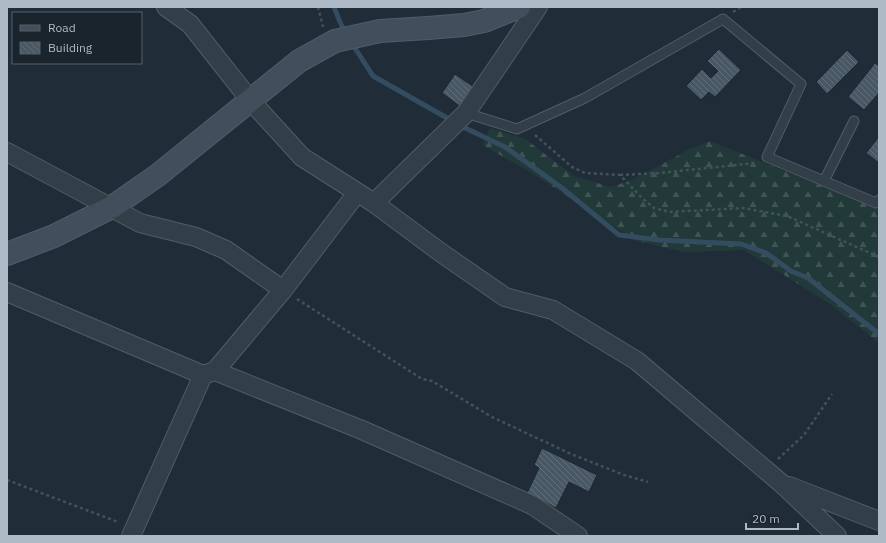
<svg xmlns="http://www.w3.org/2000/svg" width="886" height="543" viewBox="0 0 886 543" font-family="'IBM Plex Sans',sans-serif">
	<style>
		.forest { fill: url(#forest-firs) }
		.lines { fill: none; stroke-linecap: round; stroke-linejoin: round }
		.stream { stroke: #334c60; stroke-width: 5 }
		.building { fill: url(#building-back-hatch); stroke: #1b262f }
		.lane-casing { stroke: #515d66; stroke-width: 11 }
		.street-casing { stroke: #515d66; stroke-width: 20 }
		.secondary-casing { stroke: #515d66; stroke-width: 24 }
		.path { stroke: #3f5555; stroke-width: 2.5; stroke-dasharray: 3 3; stroke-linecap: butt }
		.lane { stroke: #333f48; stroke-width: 9 }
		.street { stroke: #333f48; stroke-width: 18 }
		.secondary { stroke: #414f5c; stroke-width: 22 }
	</style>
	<defs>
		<pattern id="forest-firs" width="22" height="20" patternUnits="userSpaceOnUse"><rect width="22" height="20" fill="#223939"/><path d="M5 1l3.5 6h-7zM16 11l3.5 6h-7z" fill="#405454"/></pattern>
		<pattern id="building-back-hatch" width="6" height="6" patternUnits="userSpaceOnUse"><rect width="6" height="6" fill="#485864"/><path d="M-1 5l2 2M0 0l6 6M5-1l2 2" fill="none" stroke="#606e79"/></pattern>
	</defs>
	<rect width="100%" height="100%" fill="#202d38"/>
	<!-- forest -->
	<path class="forest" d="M 490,128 L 525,139 L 574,176 L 611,187 L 634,179 L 688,150 L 710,141 L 878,209 L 879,208 L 879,343 L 830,304 L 744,250 L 684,252 L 637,241 L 527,170 L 482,145 Z"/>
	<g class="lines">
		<!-- stream -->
		<path class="stream" d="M 334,7 L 340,22 L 346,34
			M 351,42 L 373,76 L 463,127 L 505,147 L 562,188 L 619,235 L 659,240 L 741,244 L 766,253 L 791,271 L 808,278 L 879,334"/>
	</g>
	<!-- building -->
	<path class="building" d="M 719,49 L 741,70 L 715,97 L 709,92 L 701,100 L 686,86 L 702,69 L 711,78 L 718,71 L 707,61 Z
		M 847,50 L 859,62 L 827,94 L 816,82 Z
		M 875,63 L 879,66 L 879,93 L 864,110 L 848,97 Z
		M 455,74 L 475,88 L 461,107 L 442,93 Z
		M 878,138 L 879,139 L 879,163 L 866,153 Z
		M 542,448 L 597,475 L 589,492 L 569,482 L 556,508 L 527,493 L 539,468 L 534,465 Z"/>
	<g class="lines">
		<!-- lane casing -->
		<g class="lane-casing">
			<path id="lane" d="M 466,113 L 517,129 L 585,98 L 723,19 L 801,84 L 767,157 L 876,203 L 879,200
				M 824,181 L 854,121"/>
		</g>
		<!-- street casing -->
		<g class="street-casing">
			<path id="street" d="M 166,7 L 190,24 L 250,100 L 302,157 L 374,203 L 440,252 L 505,297 L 553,310 L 637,361 L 781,483 L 837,536
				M 7,152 L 140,223 L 196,237 L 226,250 L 283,290
				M 374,203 L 466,113 L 538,7
				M 7,292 L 203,375 L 215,371 L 283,290 L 357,193
				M 215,371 L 362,430 L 532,505 L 578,536
				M 789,486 L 879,521
				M 131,536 L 203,375"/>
		</g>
		<!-- secondary casing -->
		<g class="secondary-casing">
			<path id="secondary" d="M 7,254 L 54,236 L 112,207 L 158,175 L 299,61 L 335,41 L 380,31 L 428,28 L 464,25 L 484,21 L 519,7"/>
		</g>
		<!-- path -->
		<path class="path" d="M 318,7 L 323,27
			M 733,12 L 741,7
			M 535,135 L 572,167 L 585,173 L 620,175 L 642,198 L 654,208 L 670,212 L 743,208 L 787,216 L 879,257
			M 620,175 L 660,173 L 755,163
			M 297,299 L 422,379 L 432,381 L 492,417 L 571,454 L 624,475 L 648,482
			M 778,459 L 804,435 L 832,394
			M 7,480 L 118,522"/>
		<!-- lane -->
		<use href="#lane" class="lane"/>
		<!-- street -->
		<use href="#street" class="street"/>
		<!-- secondary -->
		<use href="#secondary" class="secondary"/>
	</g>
	<!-- border -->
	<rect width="886" height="543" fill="none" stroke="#aebac5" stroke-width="16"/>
	<!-- legend -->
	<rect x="12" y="12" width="130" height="52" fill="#19242d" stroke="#55606a"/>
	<rect x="20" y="25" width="20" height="6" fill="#414f5c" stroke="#55606a"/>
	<text x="48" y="32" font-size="12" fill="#aebac5">Road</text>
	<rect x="20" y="42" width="20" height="12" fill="url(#building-back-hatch)" stroke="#55606a"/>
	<text x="48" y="52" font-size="12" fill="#aebac5">Building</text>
	<!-- scale -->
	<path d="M746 523v6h52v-6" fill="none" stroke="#aebac5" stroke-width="2"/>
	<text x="752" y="523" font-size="12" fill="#aebac5" stroke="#19242d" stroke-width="3" paint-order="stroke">20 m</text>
</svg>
